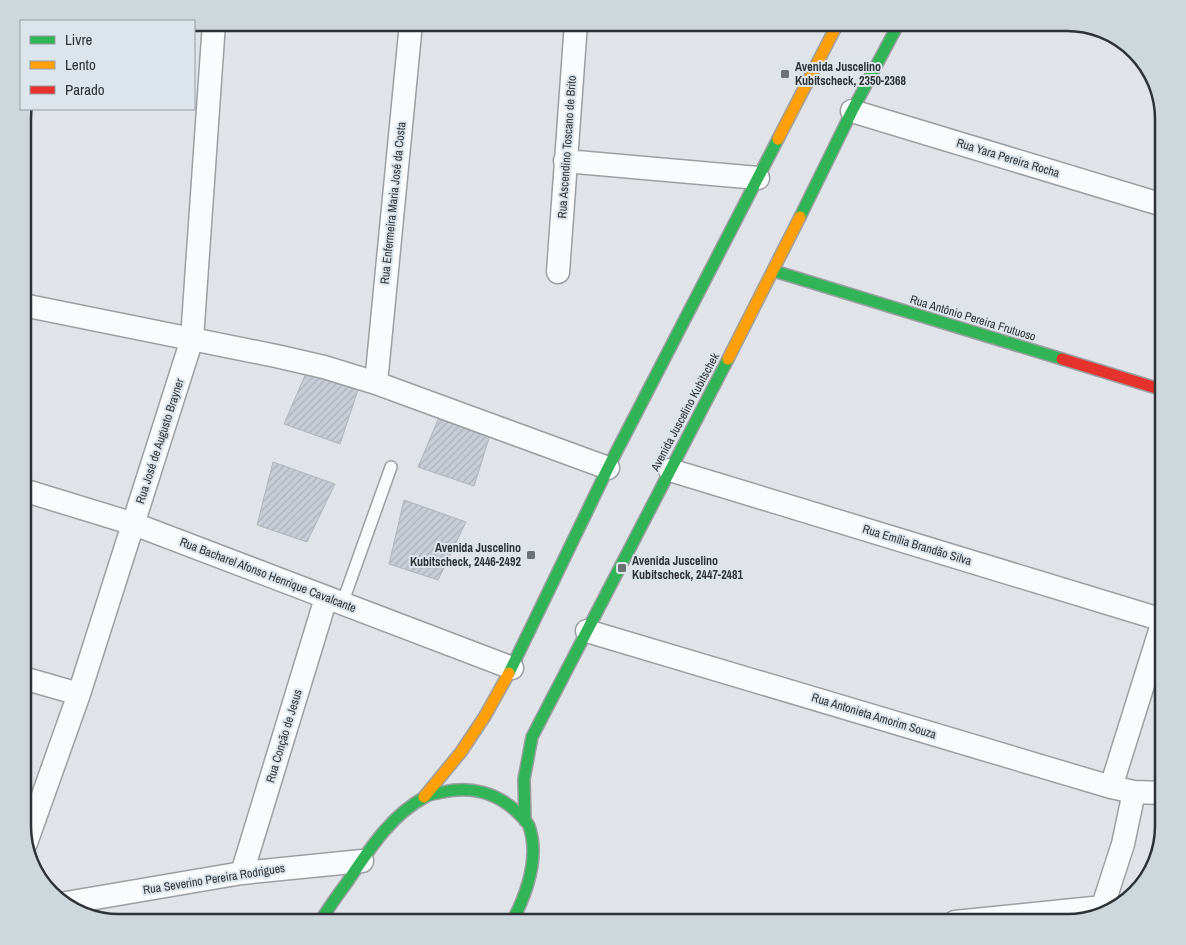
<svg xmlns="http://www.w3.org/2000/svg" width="1186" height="945" viewBox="0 0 1186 945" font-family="'Archivo Narrow',sans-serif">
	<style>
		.building { fill: url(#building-hatch); stroke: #b2b5b8 }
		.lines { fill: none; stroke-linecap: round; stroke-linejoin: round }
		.lane-casing { stroke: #9c9fa2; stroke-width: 14 }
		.street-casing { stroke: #9c9fa2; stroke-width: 25 }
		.fast-casing { stroke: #9c9fa2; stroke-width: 14 }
		.slow-casing { stroke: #9c9fa2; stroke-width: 14 }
		.jam-casing { stroke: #9c9fa2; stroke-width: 14 }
		.lane { stroke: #fafbfc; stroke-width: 11 }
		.street { stroke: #fafbfc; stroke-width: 22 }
		.fast { stroke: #30b455; stroke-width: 11 }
		.slow { stroke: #ff9f0a; stroke-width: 11 }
		.jam { stroke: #e5322d; stroke-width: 11 }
		.poi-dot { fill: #6d7074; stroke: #dce5eb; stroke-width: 2 }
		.labels { text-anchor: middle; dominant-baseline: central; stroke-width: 4; stroke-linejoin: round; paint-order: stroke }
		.poi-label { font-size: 12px; font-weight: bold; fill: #2f3235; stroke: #dce5eb; text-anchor: start }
		.street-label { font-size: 12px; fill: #2f3235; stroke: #dce5eb }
		.rim { fill: none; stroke: #2f3235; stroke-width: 2.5 }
	</style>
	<defs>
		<pattern id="building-hatch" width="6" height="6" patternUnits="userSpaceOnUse" patternTransform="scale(1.25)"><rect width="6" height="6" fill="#c7cdd7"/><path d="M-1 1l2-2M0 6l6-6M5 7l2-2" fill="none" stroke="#abb0b9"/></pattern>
	</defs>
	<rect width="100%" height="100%" fill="#e0e4e8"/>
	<!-- building -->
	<path class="building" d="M 306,373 L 358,390 L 340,444 L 284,424 Z
		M 440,415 L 491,432 L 474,486 L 418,467 Z
		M 273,462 L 335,484 L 307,542 L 257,525 Z
		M 404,500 L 466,522 L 438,580 L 389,564 Z"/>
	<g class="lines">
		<!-- lane casing -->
		<g class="lane-casing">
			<path id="lane" d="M 342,604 L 391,467"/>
		</g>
		<!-- street casing -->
		<g class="street-casing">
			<path id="street" d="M 852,111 L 1163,205
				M 565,161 L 758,178
				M 558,272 L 576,23
				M 23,305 L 276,356 L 324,367 L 376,383 L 608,468
				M 376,383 L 411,23
				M 670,470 L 1163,620
				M 23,490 L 134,524 L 512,668
				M 587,631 L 1111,787 L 1134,792 L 1163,793
				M 23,678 L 79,694
				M 1111,787 L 1163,621
				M 26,843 L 79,694 L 192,339 L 214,23
				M 242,873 L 326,598
				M 66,903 L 242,873 L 362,861
				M 1100,915 L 1123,844 L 1134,792
				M 955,922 L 1103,907"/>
		</g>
		<!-- fast casing -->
		<g class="fast-casing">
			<path id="fast" d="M 800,217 L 852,111 L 899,23
				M 774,271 L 1062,359
				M 509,673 L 608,468 L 778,139
				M 525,821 L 524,779 L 532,737 L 728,359
				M 320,922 C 328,908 338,895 348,881 C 369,850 391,815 425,797 C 430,794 437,793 443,792 C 470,786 496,792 517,812 C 521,816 527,821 529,826 C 540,857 526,895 512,922"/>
		</g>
		<!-- slow casing -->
		<g class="slow-casing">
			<path id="slow" d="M 778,139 L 838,23
				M 728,359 L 800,217
				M 424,797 L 461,752 L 485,716 L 509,673"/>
		</g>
		<!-- jam casing -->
		<g class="jam-casing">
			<path id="jam" d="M 1062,359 L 1163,390"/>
		</g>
		<!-- lane -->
		<use href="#lane" class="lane"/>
		<!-- street -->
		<use href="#street" class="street"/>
		<!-- fast -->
		<use href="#fast" class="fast"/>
		<!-- slow -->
		<use href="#slow" class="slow"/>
		<!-- jam -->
		<use href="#jam" class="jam"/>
	</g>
	<!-- markers -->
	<g class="poi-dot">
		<rect x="780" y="69" width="10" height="10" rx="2.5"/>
		<rect x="526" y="550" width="10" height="10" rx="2.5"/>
		<rect x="617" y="563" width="10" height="10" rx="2.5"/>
	</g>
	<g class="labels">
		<!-- poi labels -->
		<g class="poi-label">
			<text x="795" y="67">Avenida Juscelino<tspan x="795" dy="14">Kubitscheck, 2350-2368</tspan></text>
			<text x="521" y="548" text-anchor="end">Avenida Juscelino<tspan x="521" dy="14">Kubitscheck, 2446-2492</tspan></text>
			<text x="632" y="561">Avenida Juscelino<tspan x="632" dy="14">Kubitscheck, 2447-2481</tspan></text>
		</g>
		<!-- street labels -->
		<g class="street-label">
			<text transform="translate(567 147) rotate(-86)">Rua Ascendino Toscano de Brito</text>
			<text transform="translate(1008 158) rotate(17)">Rua Yara Pereira Rocha</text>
			<text transform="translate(393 203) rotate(-84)">Rua Enfermeira Maria José da Costa</text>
			<text transform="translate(973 318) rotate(17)">Rua Antônio Pereira Frutuoso</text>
			<text transform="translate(685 412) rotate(-62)">Avenida Juscelino Kubitschek</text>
			<text transform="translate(160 441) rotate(-72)">Rua José de Augusto Brayner</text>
			<text transform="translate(917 545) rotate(17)">Rua Emília Brandão Silva</text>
			<text transform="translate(268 575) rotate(21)">Rua Bacharel Afonso Henrique Cavalcante</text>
			<text transform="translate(874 716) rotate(17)">Rua Antonieta Amorim Souza</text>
			<text transform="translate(284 736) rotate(-73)">Rua Conção de Jesus</text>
			<text transform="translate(214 879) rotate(-9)">Rua Severino Pereira Rodrigues</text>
		</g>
	</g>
	<!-- crop -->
	<path d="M0 0H1186V945H0ZM119 31H1067A88 88 0 0 1 1155 119V826A88 88 0 0 1 1067 914H119A88 88 0 0 1 31 826V119A88 88 0 0 1 119 31Z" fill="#ced7dc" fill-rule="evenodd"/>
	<path class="rim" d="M119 31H1067A88 88 0 0 1 1155 119V826A88 88 0 0 1 1067 914H119A88 88 0 0 1 31 826V119A88 88 0 0 1 119 31Z"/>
	<!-- legend -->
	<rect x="20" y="20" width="175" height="90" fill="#dce5eb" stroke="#979da2"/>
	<rect x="30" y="36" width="25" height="8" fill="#30b455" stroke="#979da2"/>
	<text x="65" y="45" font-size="15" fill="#2f3235">Livre</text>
	<rect x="30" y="61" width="25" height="8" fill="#ff9f0a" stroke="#979da2"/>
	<text x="65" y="70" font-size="15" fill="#2f3235">Lento</text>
	<rect x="30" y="86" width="25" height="8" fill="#e5322d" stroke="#979da2"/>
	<text x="65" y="95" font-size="15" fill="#2f3235">Parado</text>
</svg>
